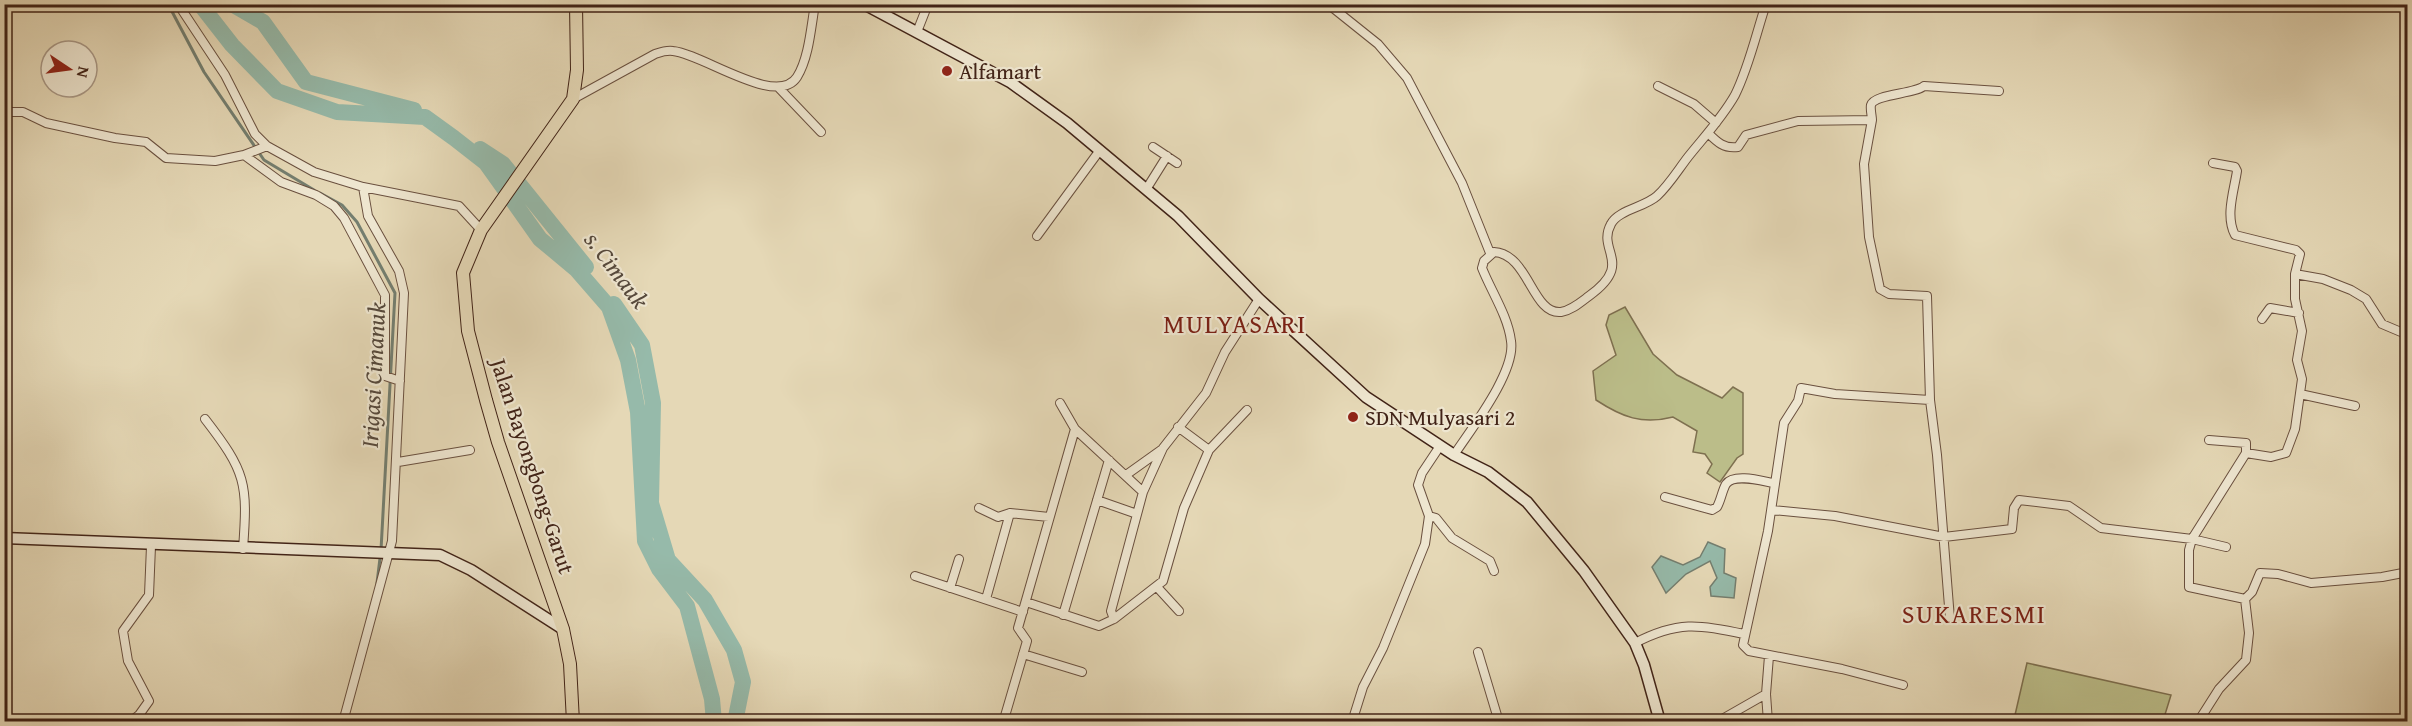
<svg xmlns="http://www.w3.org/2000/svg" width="2412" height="726" viewBox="0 0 2412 726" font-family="'Gentium Book Plus',serif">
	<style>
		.green { fill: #bbbd89; stroke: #7e7050; stroke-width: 1.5 }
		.water { fill: #96baaa; stroke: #747e6f; stroke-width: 1.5 }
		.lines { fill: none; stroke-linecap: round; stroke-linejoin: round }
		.stream { stroke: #747e6f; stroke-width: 3 }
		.river { stroke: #96baaa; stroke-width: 16 }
		.street-casing { stroke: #6a503f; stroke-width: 10 }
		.secondary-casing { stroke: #412317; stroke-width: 13 }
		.primary-casing { stroke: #412317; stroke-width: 14 }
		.street { stroke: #eee6d0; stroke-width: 8 }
		.secondary { stroke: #eee6d0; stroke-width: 10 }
		.primary { stroke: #e5d8b6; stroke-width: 12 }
		.poi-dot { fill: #8f2418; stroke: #eee6d0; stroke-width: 2 }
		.labels { text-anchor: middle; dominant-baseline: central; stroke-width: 4.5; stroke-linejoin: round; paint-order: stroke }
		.poi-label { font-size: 22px; fill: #412317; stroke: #eee6d0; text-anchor: start }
		.street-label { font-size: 22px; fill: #412317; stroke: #eee6d0 }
		.water-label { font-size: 24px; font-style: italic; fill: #56493c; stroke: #eee6d0 }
		.quarter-label { font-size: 26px; letter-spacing: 1.5px; fill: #7a1f14; stroke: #eee6d0 }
	</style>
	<rect width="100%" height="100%" fill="#e5d8b6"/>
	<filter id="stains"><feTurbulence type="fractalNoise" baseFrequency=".00333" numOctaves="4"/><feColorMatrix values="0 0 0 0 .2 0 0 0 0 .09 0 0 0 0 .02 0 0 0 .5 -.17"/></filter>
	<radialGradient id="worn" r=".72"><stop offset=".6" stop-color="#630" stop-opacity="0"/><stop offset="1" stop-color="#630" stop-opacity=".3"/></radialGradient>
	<!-- green -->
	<path class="green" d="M 1625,307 L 1653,354 L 1677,375 L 1722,398 L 1733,387 L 1743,393 L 1743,454 L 1737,458 L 1720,482 L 1707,473 L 1712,464 L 1705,454 L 1693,452 L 1697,431 L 1673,417 C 1642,425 1622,417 1596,400 L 1593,371 L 1616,355 L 1606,325 L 1609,315 Z
		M 2027,663 L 2171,695 L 2163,721 L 2009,721 L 2015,715 Z"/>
	<!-- water -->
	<path class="water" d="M 1708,542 L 1725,549 L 1724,573 L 1736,578 L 1734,598 L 1711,596 L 1710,587 L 1717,578 L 1710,561 L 1686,574 L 1666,593 L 1652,567 L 1661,556 L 1683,565 L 1700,557 Z"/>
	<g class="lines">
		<!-- stream -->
		<path class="stream" d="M 168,4 L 204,72 L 264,160 L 314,190
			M 320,193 L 342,205 L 357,222 L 395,293 L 381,550 L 377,583"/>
		<!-- river -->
		<path class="river" d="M 200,4 L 232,45 L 277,91 L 337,112 L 425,117 L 454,138 L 486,163 L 540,239 L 576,269 L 609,307 L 628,360 L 638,412 L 645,541 L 659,569 L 687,606 L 712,699 L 714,722
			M 232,4 L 263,22 L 306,82 L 414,110
			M 480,149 L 503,164 L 586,267
			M 614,304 L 642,345 L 653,403 L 651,503 L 668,560 L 705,600 L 734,650 L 743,682 L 735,722"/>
		<!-- street casing -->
		<g class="street-casing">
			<path id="street" d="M 178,4 L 225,75 L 255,134 L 267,146 L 314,172 L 363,187 L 368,216 L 399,271 L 404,293 L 392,541 L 343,722
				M 1328,4 L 1378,44 L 1407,78 L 1462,183 L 1490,253
				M 917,32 L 928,4
				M 1658,86 L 1694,104 L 1716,123
				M 779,88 L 821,132
				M 573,99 L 655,54 C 661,52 666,50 673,51 C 703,54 777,108 797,77 C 809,58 811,27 815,4
				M 4,116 L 11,112 L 23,112 L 46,123 L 115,138 L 146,142 L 166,158 L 215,161 L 244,155 L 281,182 L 316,195 L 334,206 L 344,218 L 385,295 L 385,376 L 400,381
				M 1872,120 C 1872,116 1870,109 1871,105 C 1874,94 1915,94 1924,86 L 1999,91
				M 1708,133 C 1717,142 1724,149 1738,147 L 1746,135 L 1798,121 L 1872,120 L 1864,164 L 1869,237 L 1880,289 L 1889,294 L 1927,296 L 1930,400 L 1835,394 L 1801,388 L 1798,401 L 1784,423 L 1768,531 L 1743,645 L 1749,651 L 1842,669 L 1903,685
				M 1153,147 L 1177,163
				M 244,155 L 267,146
				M 363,187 L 459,206 L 481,230
				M 1147,188 L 1167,156
				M 1037,236 L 1100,150
				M 2295,274 L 2323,279 L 2351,290 L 2366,299 L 2382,324 L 2408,335
				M 2262,319 L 2270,308 L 2299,313
				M 2300,394 L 2355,406
				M 1930,400 L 1937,455 L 1950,619
				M 1060,403 L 1075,429 L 1143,492
				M 1247,410 L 1209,450 L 1184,508 L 1163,581 L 1114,619 L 1111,611 L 1143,492 L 1163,448 L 1206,393 L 1225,352 L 1259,299
				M 205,419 C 246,472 248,483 243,549
				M 1178,427 L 1209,450
				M 2209,440 L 2246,443 L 2246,453
				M 1454,455 C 1471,429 1516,372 1511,341 C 1508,316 1491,291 1482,268 L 1484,261 L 1494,252 C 1529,254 1532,315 1561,312 C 1572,310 1581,302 1589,296 C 1635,263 1596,251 1611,224 C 1618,210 1645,207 1657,196 C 1669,185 1678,170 1688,157 C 1704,137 1722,118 1735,95 C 1749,67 1756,34 1766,4
				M 398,462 L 470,450
				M 1126,475 L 1161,450
				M 1665,497 L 1712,510 L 1717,507 C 1721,500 1722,491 1726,484 C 1734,473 1762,481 1773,483
				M 1097,500 L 1137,514
				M 979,508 L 998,517 L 1010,513 L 1049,517
				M 1772,510 L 1835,516 L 1944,537 L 2012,529 L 2014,508 L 2019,500 L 2069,506 L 2101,528 L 2192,539 L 2226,547
				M 1429,516 L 1436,518 L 1452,538 L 1490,561 L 1494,571
				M 915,576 L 1023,612
				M 1157,587 L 1179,611
				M 950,588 L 959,559
				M 986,599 L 1010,513
				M 2245,599 L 2252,592 L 2260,573 L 2278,574 L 2311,583 L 2382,577 L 2408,572
				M 1026,602 L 1099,626 L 1114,619
				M 1063,615 L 1109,460
				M 1635,643 C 1677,621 1699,624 1744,634
				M 1478,652 L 1499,722
				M 1023,654 L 1082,672
				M 130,722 L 139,715 L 149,701 L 128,661 L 123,631 L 149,595 L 151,546
				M 1006,722 L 1005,716 L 1027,641 L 1018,628 L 1075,429
				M 1352,722 L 1363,687 L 1383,648 L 1425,544 L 1429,516 L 1418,485 L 1422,473 L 1440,446
				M 1717,722 L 1766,694
				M 1768,722 L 1766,694 L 1769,656
				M 2198,722 L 2219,689 L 2246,660 L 2249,633 L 2245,599 L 2189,587 L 2189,550 L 2192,539 L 2246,453 L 2271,457 L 2286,453 L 2295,429 L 2302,379 L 2297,360 L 2302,331 L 2295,299 L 2295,274 L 2300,254 L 2296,250 L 2235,235 C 2225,216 2234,191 2237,171 L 2235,167 L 2213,163"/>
		</g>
		<!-- secondary casing -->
		<g class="secondary-casing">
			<path id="secondary" d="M 864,4 L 1010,82 L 1067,123 L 1178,216 L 1259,299 L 1366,397 L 1454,455 L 1488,472 L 1527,502 L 1584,571 L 1635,643 L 1644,665 L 1660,722
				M 4,538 L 440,555 L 471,570 L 563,629"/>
		</g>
		<!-- primary casing -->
		<g class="primary-casing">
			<path id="primary" d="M 573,722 L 570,664 L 563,629 L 498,442 L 486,400 L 468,331 L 463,273 L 481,230 L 573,99 L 577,70 L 576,4"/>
		</g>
		<!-- street -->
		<use href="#street" class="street"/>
		<!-- secondary -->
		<use href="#secondary" class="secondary"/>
		<!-- primary -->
		<use href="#primary" class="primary"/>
	</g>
	<!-- markers -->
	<g class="poi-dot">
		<circle cx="947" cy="71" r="6"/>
		<circle cx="1353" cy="417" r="6"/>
	</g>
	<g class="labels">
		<!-- poi labels -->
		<g class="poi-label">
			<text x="959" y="71">Alfamart</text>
			<text x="1365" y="417">SDN Mulyasari 2</text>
		</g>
		<!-- street labels -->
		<g class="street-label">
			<text transform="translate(533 466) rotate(72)">Jalan Bayongbong-Garut</text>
		</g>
		<!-- water labels -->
		<g class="water-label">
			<text transform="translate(617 270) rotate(53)">s. Cimauk</text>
			<text transform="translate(373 375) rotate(-87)">Irigasi Cimanuk</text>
		</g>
		<!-- quarter labels -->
		<g class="quarter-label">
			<text x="1235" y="323">MULYASARI</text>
			<text x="1974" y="613">SUKARESMI</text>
		</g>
	</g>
	<!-- margin -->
	<rect width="2412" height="726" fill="none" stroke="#e5d8b6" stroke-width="24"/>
	<rect x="6" y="6" width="2400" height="714" fill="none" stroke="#412317" stroke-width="3"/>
	<rect x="12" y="12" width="2388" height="702" fill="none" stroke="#412317" stroke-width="1.5"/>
	<!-- north arrow -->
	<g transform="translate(69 69) rotate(103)"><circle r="28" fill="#eee6d0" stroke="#a99886" stroke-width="1.5"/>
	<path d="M0-4.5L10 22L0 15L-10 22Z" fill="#8f2418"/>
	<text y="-9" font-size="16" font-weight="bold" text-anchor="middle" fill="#412317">N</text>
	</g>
	<rect width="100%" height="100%" filter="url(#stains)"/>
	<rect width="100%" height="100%" fill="url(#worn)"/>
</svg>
